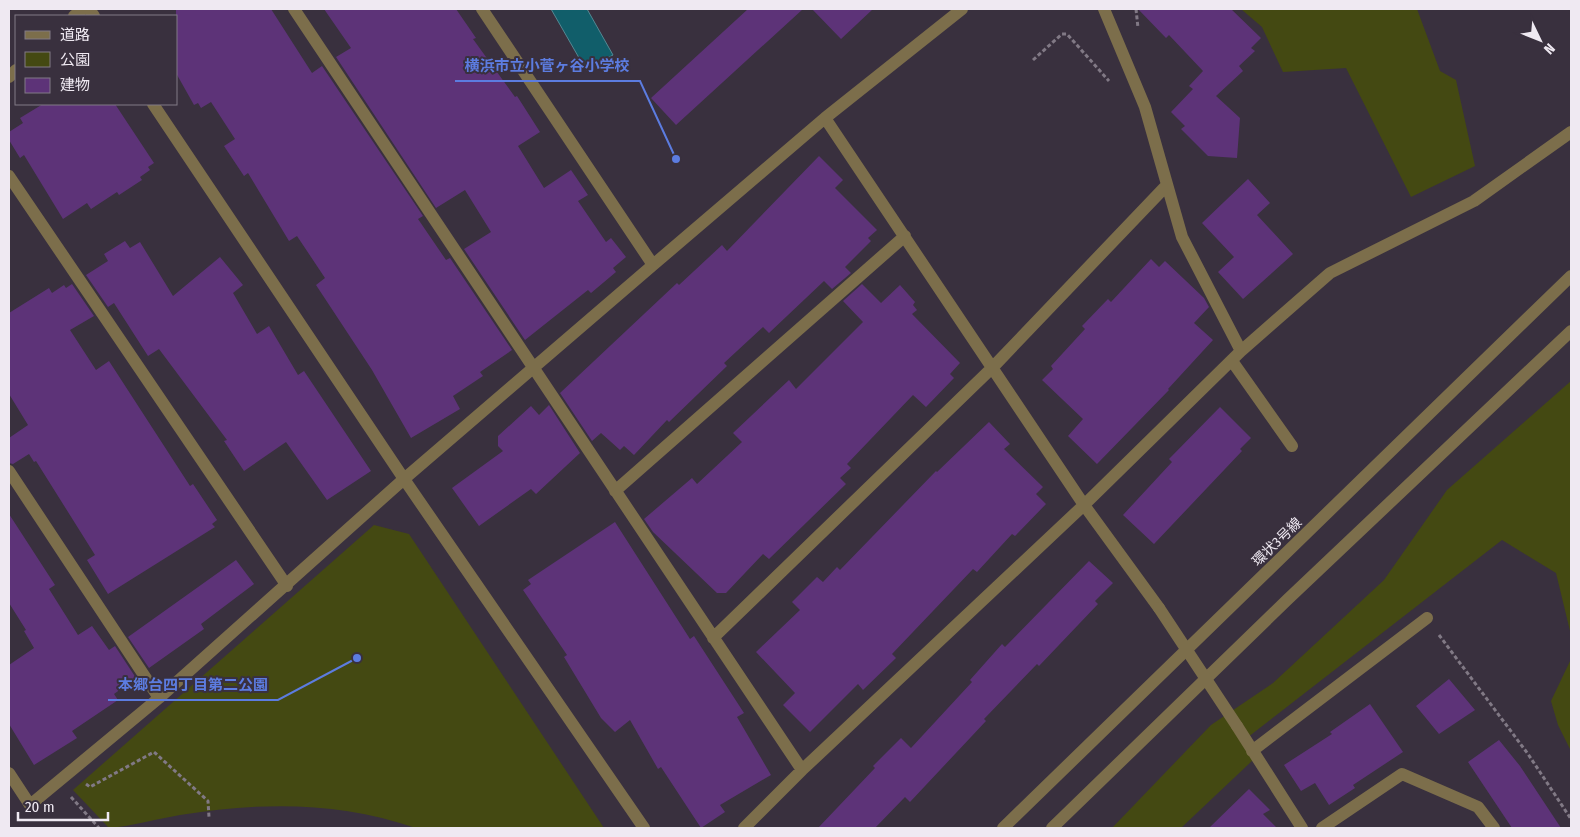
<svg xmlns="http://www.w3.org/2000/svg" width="1580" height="837" viewBox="0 0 1580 837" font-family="'Fira Sans Condensed','Noto Sans JP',sans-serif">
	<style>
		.green { fill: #444912 }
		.water { fill: #115e6a; stroke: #548893 }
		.building { fill: #5d3378 }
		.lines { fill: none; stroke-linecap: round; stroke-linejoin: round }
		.path { stroke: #817985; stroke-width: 3; stroke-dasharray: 4 2.5; stroke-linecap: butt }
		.minor { stroke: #7c6e4b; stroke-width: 12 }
		.minor-bridge { stroke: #7c6e4b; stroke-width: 12 }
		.labels { text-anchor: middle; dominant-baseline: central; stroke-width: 4; stroke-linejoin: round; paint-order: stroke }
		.street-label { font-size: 14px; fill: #efe9f2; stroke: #39303e }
		.leader { fill: none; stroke: #5c7ce0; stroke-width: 2 }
		.callout-dot { fill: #5c7ce0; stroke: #39303e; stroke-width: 2 }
		.callout-label { font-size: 15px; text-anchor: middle; font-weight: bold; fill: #5c7ce0; stroke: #39303e; stroke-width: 4; stroke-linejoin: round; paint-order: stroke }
	</style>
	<rect width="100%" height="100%" fill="#39303e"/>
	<!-- green -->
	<path class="green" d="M 1241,9 L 1417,9 L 1440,71 L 1456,80 L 1475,166 L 1411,197 L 1346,68 L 1283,72 L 1262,27 Z
		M 1571,381 L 1571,635 L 1556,573 L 1502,540 L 1243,741 L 1253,760 L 1181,828 L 1112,828 L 1211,725 L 1273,683 L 1384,580 L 1447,490 Z
		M 374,525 L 409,534 L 604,828 L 416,828 C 337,801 261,802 180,815 C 156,819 133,826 109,828 L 73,790 Z
		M 1571,659 L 1571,751 L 1558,725 L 1551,701 Z"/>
	<!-- water -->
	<path class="water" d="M 551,9 L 587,9 L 613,55 L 586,70 Z"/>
	<!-- building -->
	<path class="building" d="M 176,9 L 271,9 L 312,73 L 322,66 L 423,216 L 418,219 L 446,260 L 450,258 L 512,350 L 480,372 L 483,376 L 453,396 L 460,409 L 411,438 L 372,370 L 316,285 L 325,278 L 297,236 L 289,241 L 248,173 L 244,176 L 224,146 L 235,139 L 211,102 L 201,108 L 198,103 L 194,105 L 176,73 Z
		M 324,9 L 456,9 L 476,38 L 473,39 L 515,97 L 517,96 L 540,132 L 518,146 L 544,188 L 571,170 L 588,195 L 578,201 L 606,242 L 611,238 L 626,257 L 613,268 L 616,272 L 591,293 L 588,290 L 525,340 L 464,249 L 491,232 L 465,190 L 436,208 L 336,57 L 351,48 Z
		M 748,9 L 803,9 L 676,125 L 651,98 Z
		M 812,9 L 873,9 L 841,39 Z
		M 1138,9 L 1231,9 L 1261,38 L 1251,48 L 1255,51 L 1239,66 L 1243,71 L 1216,96 L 1240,118 L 1237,158 L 1208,156 L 1181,129 L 1185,126 L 1171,112 L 1193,89 L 1189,86 L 1203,71 L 1169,35 L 1166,38 Z
		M 43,104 L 115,104 L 154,163 L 148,167 L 150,170 L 140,177 L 142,180 L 119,195 L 117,192 L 91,209 L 87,203 L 63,219 L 24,155 L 20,158 L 9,140 L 9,132 L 23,123 L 20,118 Z
		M 819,156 L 843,180 L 835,188 L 877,230 L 868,238 L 871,241 L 845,267 L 851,273 L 832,289 L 824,281 L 769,333 L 763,327 L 724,363 L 727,366 L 669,422 L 667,420 L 634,455 L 624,446 L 620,450 L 601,433 L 592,441 L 560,393 L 677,283 L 679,285 L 722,245 L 727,251 Z
		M 1248,179 L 1270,203 L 1257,215 L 1293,254 L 1243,299 L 1218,272 L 1234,257 L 1202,223 Z
		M 125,241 L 130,248 L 140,242 L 173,296 L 220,257 L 243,285 L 233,293 L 257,334 L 269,326 L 298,375 L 304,371 L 371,471 L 327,500 L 286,442 L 244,471 L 224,441 L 227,440 L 159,349 L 148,356 L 114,303 L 108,307 L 86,275 L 108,261 L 104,254 Z
		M 1151,259 L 1159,267 L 1165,261 L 1204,298 L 1209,307 L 1194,323 L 1213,340 L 1168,389 L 1169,390 L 1097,464 L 1068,436 L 1083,419 L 1042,380 L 1053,369 L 1051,366 L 1085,329 L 1082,326 L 1108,299 L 1111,302 Z
		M 72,284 L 94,316 L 70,330 L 96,370 L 109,361 L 190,486 L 193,484 L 217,520 L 212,524 L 215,527 L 108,594 L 87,560 L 95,555 L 36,461 L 34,462 L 29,454 L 13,464 L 9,463 L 9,438 L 28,425 L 9,394 L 9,313 L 49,288 L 52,293 L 64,285 L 66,288 Z
		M 862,284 L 881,303 L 900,285 L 915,302 L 913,305 L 917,310 L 912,314 L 960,363 L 950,374 L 954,378 L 926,407 L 913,395 L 847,464 L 851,468 L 840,478 L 846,484 L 769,559 L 763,554 L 726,593 L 717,593 L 653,532 L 644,519 L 692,478 L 697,484 L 742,442 L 733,433 L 789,380 L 796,389 L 863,322 L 843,301 Z
		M 549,405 L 580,453 L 536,494 L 531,489 L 479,526 L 452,488 L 503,451 L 498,446 L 498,436 L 531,406 L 539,415 Z
		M 1220,407 L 1251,438 L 1240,449 L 1242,451 L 1154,544 L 1123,515 L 1172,462 L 1169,459 Z
		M 989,422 L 1010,444 L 1004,449 L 1043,487 L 1036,494 L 1046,504 L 1015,536 L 1012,534 L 977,572 L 973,569 L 892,654 L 896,658 L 863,690 L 858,684 L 810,732 L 783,705 L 795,693 L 756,652 L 800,610 L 792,602 L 817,577 L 823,582 L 837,567 L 840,570 L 936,471 L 937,472 Z
		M 9,514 L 55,585 L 49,589 L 78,635 L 92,626 L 109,650 L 115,646 L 136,678 L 114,694 L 118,700 L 72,731 L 77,738 L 34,765 L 9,724 L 9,665 L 34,648 L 24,631 L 26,630 L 9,603 Z
		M 615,522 L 690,639 L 694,636 L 744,713 L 737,717 L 771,775 L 720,805 L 725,812 L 701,828 L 661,767 L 658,769 L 630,720 L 615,732 L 601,718 L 564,657 L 567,655 L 523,590 L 531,584 L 528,580 Z
		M 236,560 L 254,584 L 201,624 L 204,629 L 149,668 L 128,637 Z
		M 1089,561 L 1113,583 L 1095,601 L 1098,604 L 1039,666 L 1037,664 L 984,719 L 986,721 L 910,802 L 905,797 L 875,828 L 818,828 L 875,768 L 873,766 L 901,738 L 911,748 L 972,682 L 970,680 L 1002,644 L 1005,647 Z
		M 1449,679 L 1475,710 L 1439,734 L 1416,706 Z
		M 1370,704 L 1403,752 L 1353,785 L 1355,788 L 1329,805 L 1315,783 L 1301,791 L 1284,765 L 1332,734 L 1330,732 Z
		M 1499,740 L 1520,766 L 1561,828 L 1512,828 L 1468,762 Z
		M 1249,789 L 1270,810 L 1263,814 L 1277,828 L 1209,828 Z"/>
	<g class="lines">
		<!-- path -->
		<path class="path" d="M 1136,9 L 1138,28
			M 1033,60 L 1062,34 L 1067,34 L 1109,81
			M 1439,635 L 1528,754 L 1571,819
			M 86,784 L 90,787 L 154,752 L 208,801 L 209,817
			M 71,797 L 99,828"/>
		<!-- minor -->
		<path class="minor" d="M 89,9 L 94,16
			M 294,9 L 802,770
			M 482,9 L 653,265
			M 1104,9 L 1145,107 L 1182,237 L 1241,351
			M 74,16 L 83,9
			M 9,77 L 16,70
			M 153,104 L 404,479 L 644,828
			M 825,118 L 1084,505 L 1159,608
			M 9,176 L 287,586
			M 1232,361 L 1292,446
			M 9,471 L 159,698
			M 615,491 L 905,236
			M 713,638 L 993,367 L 1166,186
			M 1237,726 L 1302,828
			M 1252,751 L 1427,618
			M 9,773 L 30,805 L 159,698 L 404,479 L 653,265 L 825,118 L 962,9
			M 744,828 L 802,770 L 1084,505 L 1241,351 L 1330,273 L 1474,201 L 1571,132
			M 1003,828 L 1571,276
			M 1052,828 L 1287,600 L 1571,331
			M 1322,828 L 1402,774 L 1478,807 L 1494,828"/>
		<!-- minor-bridge -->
		<path class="minor-bridge" d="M 1159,608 L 1237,726"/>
	</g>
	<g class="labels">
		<!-- street labels -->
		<g class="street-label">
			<text transform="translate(1277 542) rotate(-44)">環状3号線</text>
		</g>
	</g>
	<!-- callouts -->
	<path class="leader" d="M676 159L640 81H455M357 658L278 700H108"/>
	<g class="callout-dot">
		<circle cx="676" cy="159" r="5"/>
		<circle cx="357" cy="658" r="5"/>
	</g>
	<g class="callout-label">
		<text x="547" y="71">横浜市立小菅ヶ谷小学校</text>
		<text x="193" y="690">本郷台四丁目第二公園</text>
	</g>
	<!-- border -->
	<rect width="1580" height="837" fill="none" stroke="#efe9f2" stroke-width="20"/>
	<!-- legend -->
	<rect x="15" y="15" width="162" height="90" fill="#39303e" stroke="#827a86"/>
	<rect x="25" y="31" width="25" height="8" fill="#7c6e4b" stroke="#827a86"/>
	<text x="60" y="40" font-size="15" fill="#efe9f2">道路</text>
	<rect x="25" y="52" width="25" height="15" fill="#444912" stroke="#827a86"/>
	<text x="60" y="65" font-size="15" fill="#efe9f2">公園</text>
	<rect x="25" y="78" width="25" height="15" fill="#5d3378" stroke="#827a86"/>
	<text x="60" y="90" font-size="15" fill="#efe9f2">建物</text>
	<!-- north arrow -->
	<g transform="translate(1540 40) rotate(133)" stroke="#39303e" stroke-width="4" paint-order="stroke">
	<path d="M0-4L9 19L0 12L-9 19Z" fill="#efe9f2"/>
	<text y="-8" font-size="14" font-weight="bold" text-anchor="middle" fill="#efe9f2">N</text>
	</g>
	<!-- scale -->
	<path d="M18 812v8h90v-8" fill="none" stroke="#efe9f2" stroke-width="2.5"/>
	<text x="25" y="812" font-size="15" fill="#efe9f2" stroke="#39303e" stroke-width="4" paint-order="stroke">20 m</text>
</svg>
